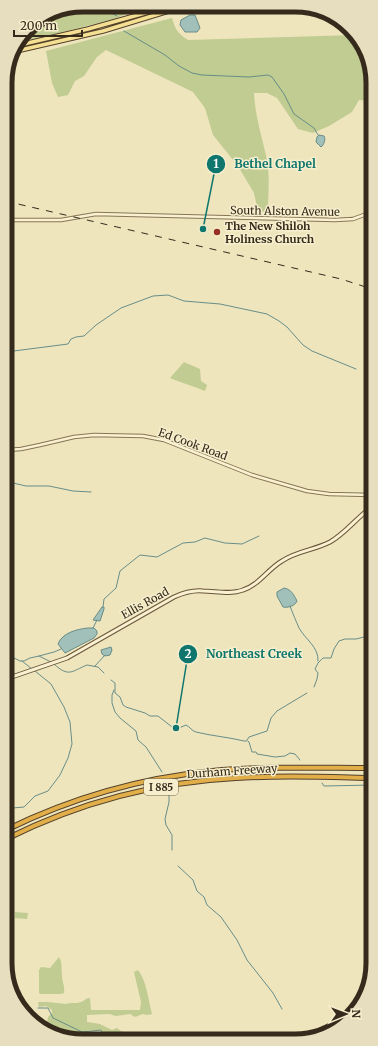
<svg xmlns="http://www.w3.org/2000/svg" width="378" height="1046" viewBox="0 0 378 1046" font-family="Merriweather,serif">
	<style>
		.green { fill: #c0cc91 }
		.water { fill: #a1c0ba; stroke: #688d88 }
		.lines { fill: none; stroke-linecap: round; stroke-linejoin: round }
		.stream { stroke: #688d88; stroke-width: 1 }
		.tertiary-casing { stroke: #877556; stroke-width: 4.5 }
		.secondary-casing { stroke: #68553a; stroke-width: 5 }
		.primary-casing { stroke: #54422b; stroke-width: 5.5 }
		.motorway-casing { stroke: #54422b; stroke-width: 6 }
		.tertiary { stroke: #f9f1d0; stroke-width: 2.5 }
		.secondary { stroke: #f9f1d0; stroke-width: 3 }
		.primary { stroke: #f4df93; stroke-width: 3.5 }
		.motorway { stroke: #e1ae4a; stroke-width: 4 }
		.rail { stroke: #352a1b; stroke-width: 1; stroke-dasharray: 7 7; stroke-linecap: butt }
		.poi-dot { fill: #972f25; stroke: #f6eecd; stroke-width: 1.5 }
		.labels { text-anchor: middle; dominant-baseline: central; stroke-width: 3; stroke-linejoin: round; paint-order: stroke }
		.shield { fill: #f6eecd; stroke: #6f6550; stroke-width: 1 }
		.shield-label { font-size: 10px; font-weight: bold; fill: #352a1b }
		.street-label { font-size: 11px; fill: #352a1b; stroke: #f6eecd }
		.poi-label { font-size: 11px; font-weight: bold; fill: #352a1b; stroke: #f6eecd; text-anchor: start }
		.rim { fill: none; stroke: #352a1b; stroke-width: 5 }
		.leader { fill: none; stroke: #0f766e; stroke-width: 1.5 }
		.callout-dot { fill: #0f766e; stroke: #f6eecd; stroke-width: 1.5 }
		.mark-label { font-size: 12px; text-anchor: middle; font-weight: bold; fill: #fff }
		.callout-label { font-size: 12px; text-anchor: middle; font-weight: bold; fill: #0f766e; stroke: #f6eecd; stroke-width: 3; stroke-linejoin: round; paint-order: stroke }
	</style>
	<rect width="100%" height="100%" fill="#eee5bd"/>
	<!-- green -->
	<path class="green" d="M 83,5 L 119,5 L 126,9 L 124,15 L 114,19 L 43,37 L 19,41 L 31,24 Z
		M 172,18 C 175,29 178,34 188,40 L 354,35 L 371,67 L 372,101 L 359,100 L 352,112 L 329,126 L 313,133 L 298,129 L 277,98 L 267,93 L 254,93 C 255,116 262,137 267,160 C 270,177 268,195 268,212 L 258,211 L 254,193 L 238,166 L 213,135 L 205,108 L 193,92 L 106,50 L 97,57 L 84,76 L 75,81 L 68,95 L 58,97 L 52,83 L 46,51 Z
		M 184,362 L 200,369 L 201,381 L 207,385 L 205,391 C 193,386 182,383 170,378 Z
		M 6,907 L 12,907 L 12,917 L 6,917 Z
		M 15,912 L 28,913 L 27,919 L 15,918 Z
		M 59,957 C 63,964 61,969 62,976 C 62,982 65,985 64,993 L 61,994 L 41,994 L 39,993 L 39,970 L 41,967 L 50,968 Z
		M 138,970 C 147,982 148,999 152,1014 L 147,1015 L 143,1014 L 135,1017 L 130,1014 L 116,1016 L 109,1014 L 87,1015 L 87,1022 L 100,1024 L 112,1030 L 117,1028 C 123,1034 129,1031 135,1039 L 145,1037 L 152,1038 L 152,1039 L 104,1039 L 101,1030 C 89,1031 84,1028 77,1039 L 67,1039 L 46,1028 L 48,1017 L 52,1013 L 52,1010 L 46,1006 L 39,1007 L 38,1002 L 48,1002 L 66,1004 C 71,1002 76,1004 81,1002 C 85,1001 85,998 90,998 L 91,1010 L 140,1010 L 141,1002 L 134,972 Z"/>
	<!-- water -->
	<path class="water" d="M 190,15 L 195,15 L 200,28 L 197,32 L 185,32 L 180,25 L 181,20 Z
		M 319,135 L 324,136 C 326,139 324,145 321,147 L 316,142 L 317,137 Z
		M 284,588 C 291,589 294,595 297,601 C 295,606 288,608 283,607 L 277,596 L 277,592 Z
		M 102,607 L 104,607 L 104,609 L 100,621 L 93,620 Z
		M 88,628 L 94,628 L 97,631 L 97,634 L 94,638 L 65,653 L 58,644 C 62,633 77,629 88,628 Z
		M 111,647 L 112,650 L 110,655 L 105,656 L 102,654 L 101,650 Z
		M 7,976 L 16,985 L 14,991 L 13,991 L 7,979 Z"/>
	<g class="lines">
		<!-- stream -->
		<path class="stream" d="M 96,5 L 117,16
			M 124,31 L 165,55 L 179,66 L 192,73 L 202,75 L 249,77 L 268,75 L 272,77 L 284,94 L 294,114 L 314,128 L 318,135
			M 6,352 L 68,344 L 71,339 L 76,337 L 84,336 L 96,325 L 121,308 L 153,296 L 168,295 L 184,301 L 220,304 L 267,314 L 279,321 L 287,327 L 303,345 L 312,351 L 356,369
			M 6,483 L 13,483 L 26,486 L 49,486 L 73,491 L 91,492
			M 290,606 C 293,614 296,621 299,628 C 305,639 319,647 318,661
			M 103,607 L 104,599 L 116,588 L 120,571 L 140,555 L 157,557 L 183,543 L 195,542 L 205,538 L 225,543 L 242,544 L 259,536
			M 93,628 L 97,620
			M 6,654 L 20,661 L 24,661 L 30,658 L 39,656 L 51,662
			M 39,656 L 54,652 L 61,649
			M 22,661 L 32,669
			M 54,664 C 69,678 72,671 87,665 L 98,667 L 104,673
			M 95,666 L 105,655
			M 111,680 L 115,683 L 115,693 L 120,697 L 123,705 L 126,707 L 145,713 L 150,716 L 158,716 L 172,727 L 179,728 L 186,725 C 190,727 192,731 196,732 C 212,736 228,737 244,741 L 247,741
			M 314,687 L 317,679 L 318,673 L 315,669 L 318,663 L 323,658 L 331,658 L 334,649 L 339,641 L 345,639 L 356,639 L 372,635
			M 114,690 L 112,695 L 112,703 L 115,712 L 120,718 L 136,731 L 138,740 L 146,747 L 162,772
			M 247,740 L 249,737 L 267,731 L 271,718 L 277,711 L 307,693
			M 248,741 L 249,742 L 252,752 L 256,752 L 257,754 L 275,757 L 285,756 L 290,753 L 295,754 L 300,760
			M 322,783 L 324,786 L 373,785
			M 169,791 L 169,802 L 165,819 L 166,825 L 172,835 L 172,850
			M 6,815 L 13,808 L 24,807 L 35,796 L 48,791 L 60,775 L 68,758 L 72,744 L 70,722 L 64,707 L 51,684 L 35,671
			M 178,866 L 193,880 L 197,891 L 204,897 L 207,905 L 221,917 L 237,940 L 247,960 L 273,993 L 282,1009
			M 22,1008 L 29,1008
			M 38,1008 L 48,1008 L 53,1018 L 82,1032 L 101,1030 L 103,1037 L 108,1039"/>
		<!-- tertiary casing -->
		<g class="tertiary-casing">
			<path id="tertiary" d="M 5,220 L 61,220 L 96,214 L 335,220 L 353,219 L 372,212
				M 6,450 L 21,449 L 40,445 L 74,437 L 94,435 L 143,436 L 164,440 L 252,475 L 307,491 L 329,494 L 372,495"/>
		</g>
		<!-- secondary casing -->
		<g class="secondary-casing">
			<path id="secondary" d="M 6,679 L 67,658 L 174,597 C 183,593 193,590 203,591 C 216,591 230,595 243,590 C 259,585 268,569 282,561 C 296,551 315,550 330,542 C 346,533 357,517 372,507"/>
		</g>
		<!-- primary casing -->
		<g class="primary-casing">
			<path id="primary" d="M 15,46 L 88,29 L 170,6
				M 12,52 L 103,31 L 185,6"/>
		</g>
		<!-- motorway casing -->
		<g class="motorway-casing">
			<path id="motorway" d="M 6,830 C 71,798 141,778 212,771 C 265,766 319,768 373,768
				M 6,839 C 78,803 156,782 236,778 C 281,775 327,777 373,778"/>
		</g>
		<!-- tertiary -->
		<use href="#tertiary" class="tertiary"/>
		<!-- secondary -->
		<use href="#secondary" class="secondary"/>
		<!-- primary -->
		<use href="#primary" class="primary"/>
		<!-- motorway -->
		<use href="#motorway" class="motorway"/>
		<!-- rail -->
		<path class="rail" d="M 5,201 L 341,279 L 372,289"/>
	</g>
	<!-- markers -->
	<circle class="poi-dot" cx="217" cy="232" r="4"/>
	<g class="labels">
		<!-- shield labels -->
		<rect class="shield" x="144" y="779" width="34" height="16" rx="3"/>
		<g class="shield-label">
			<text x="161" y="787">I 885</text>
		</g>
		<!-- street labels -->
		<g class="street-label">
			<text transform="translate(285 211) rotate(1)">South Alston Avenue</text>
			<text transform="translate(193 444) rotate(20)">Ed Cook Road</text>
			<text transform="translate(145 603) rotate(-29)">Ellis Road</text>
			<text transform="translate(232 771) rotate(-4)">Durham Freeway</text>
		</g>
		<!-- poi labels -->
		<g class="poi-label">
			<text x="225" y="226">The New Shiloh<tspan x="225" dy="13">Holiness Church</tspan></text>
		</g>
	</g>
	<!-- crop -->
	<path d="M0 0H378V1046H0ZM83 12H295A71 71 0 0 1 366 83V963A71 71 0 0 1 295 1034H83A71 71 0 0 1 12 963V83A71 71 0 0 1 83 12Z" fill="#e7debf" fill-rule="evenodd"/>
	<path class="rim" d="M83 12H295A71 71 0 0 1 366 83V963A71 71 0 0 1 295 1034H83A71 71 0 0 1 12 963V83A71 71 0 0 1 83 12Z"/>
	<!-- callouts -->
	<path class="leader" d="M203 229L216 164M176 728L188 654"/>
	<g class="callout-dot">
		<circle cx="203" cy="229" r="4"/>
		<circle cx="176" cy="728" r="4"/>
		<circle cx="216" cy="164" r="10"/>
		<circle cx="188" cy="654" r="10"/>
	</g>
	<g class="mark-label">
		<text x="216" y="168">1</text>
		<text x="188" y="658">2</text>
	</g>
	<g class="callout-label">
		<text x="275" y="168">Bethel Chapel</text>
		<text x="254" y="658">Northeast Creek</text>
	</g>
	<!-- north arrow -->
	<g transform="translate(346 1014) rotate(89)" stroke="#f6eecd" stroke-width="3" paint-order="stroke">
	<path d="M0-3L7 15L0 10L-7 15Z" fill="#352a1b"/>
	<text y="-6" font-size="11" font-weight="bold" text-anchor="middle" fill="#352a1b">N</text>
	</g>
	<!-- scale -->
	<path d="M14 30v6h68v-6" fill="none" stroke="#352a1b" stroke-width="2"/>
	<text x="20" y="30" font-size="12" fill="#352a1b" stroke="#f6eecd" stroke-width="3" paint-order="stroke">200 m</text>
</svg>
